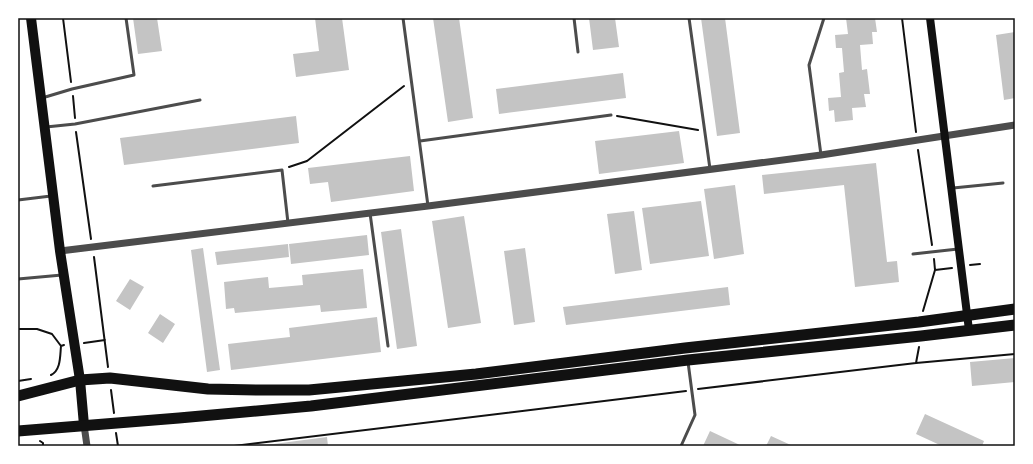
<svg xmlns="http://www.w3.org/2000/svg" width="1033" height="464" viewBox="0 0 1033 464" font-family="Commissioner,sans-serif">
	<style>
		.building { fill: #c4c4c4 }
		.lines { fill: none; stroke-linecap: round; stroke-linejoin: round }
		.path { stroke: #111; stroke-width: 2 }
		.service { stroke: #4c4c4c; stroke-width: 3 }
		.tertiary { stroke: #4c4c4c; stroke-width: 7 }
		.secondary { stroke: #111; stroke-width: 8 }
		.primary { stroke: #111; stroke-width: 10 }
		.trunk { stroke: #111; stroke-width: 11 }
		.neatline { fill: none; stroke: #111; stroke-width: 1.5 }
	</style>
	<rect width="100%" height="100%" fill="#fff"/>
	<!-- building -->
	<path class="building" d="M 133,18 L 157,18 L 162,51 L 138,54 Z
		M 315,18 L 342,18 L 349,70 L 296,77 L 293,54 L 319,51 Z
		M 433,18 L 459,18 L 473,118 L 448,122 Z
		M 589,18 L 615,18 L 619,47 L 593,50 Z
		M 701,18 L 725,18 L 740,133 L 717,136 Z
		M 846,18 L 875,18 L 877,32 L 872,32 L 873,44 L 860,45 L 862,70 L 867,69 L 870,94 L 864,94 L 866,107 L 852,108 L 853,120 L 835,122 L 834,110 L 829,111 L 828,98 L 841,97 L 839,73 L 844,72 L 842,48 L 836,48 L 835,35 L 848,34 Z
		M 1015,32 L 1015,98 L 1004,100 L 996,35 Z
		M 623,73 L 626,98 L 499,114 L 496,89 Z
		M 296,116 L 299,143 L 124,165 L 120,138 Z
		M 679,131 L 684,163 L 599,174 L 595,141 Z
		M 410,156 L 414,191 L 331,202 L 328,182 L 310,184 L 308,168 Z
		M 876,163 L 887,262 L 897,261 L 899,282 L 855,287 L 844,185 L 764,194 L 762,175 Z
		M 735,185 L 744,254 L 714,259 L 704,189 Z
		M 701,201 L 709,256 L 650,264 L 642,208 Z
		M 634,211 L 642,270 L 615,274 L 607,214 Z
		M 464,216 L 481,323 L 448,328 L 432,221 Z
		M 401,229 L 417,346 L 397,349 L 381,232 Z
		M 367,235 L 369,255 L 291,264 L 289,244 Z
		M 288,244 L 289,257 L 217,265 L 215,252 Z
		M 203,248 L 220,370 L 207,372 L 191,250 Z
		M 525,248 L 535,322 L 514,325 L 504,251 Z
		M 363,269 L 367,308 L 321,312 L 320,305 L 235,313 L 234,308 L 226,309 L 224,282 L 268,277 L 269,288 L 303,285 L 302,275 Z
		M 130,279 L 144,287 L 130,310 L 116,301 Z
		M 728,287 L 730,305 L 566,325 L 563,307 Z
		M 160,314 L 175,324 L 163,343 L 148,333 Z
		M 377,317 L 381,352 L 231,370 L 228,344 L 290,337 L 289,328 Z
		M 1015,358 L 1015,382 L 972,386 L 970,362 Z
		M 925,414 L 984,441 L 982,446 L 942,446 L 916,434 Z
		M 710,431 L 742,446 L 703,446 Z
		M 771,436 L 793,446 L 766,446 Z
		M 327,437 L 328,446 L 266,446 L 266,445 Z"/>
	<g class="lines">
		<!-- path -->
		<path class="path" d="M 63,18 L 71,82
			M 902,18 L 916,132
			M 73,96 L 75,118
			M 617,116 L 698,130
			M 76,132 L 91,239
			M 918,150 L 932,245
			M 289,167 L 307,161 L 404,86
			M 94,257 L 108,367
			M 934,259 L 935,270
			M 970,265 L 980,264
			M 923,311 L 935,270 L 952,268
			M 18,329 L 37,329 L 52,334 L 61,346
			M 84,343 L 105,340
			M 916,363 L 919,347
			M 51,375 C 61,370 60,356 61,346 L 64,345
			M 18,381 L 31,379
			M 698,389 L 916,363 L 1015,354
			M 111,390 L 114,413
			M 116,433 L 118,446
			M 40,441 L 43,443 L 43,446
			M 234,446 L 686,391"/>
		<!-- service -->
		<path class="service" d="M 403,18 L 428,206
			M 574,18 L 578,52
			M 689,18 L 710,169
			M 42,98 L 72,89 L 134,75 L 126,18
			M 46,127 L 75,124 L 200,100
			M 420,141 L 611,115
			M 821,155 L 809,65 L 824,18
			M 153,186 L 282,170 L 288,223
			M 953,188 L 1003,183
			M 18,200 L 51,196
			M 370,213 L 388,346
			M 913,254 L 958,249
			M 18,279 L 62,275
			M 681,446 L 695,415 L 688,362"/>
		<!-- tertiary -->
		<path class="tertiary" d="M 60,251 L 428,206 L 821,155 L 1015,125
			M 84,425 L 87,446"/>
		<!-- secondary -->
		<path class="secondary" d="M 930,18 L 969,330"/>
		<!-- primary -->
		<path class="primary" d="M 31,18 L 60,251 L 80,380 L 84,425"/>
		<!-- trunk -->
		<path class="trunk" d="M 18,396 L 80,380 L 110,378 L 208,389 L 258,390 L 309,390 L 476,374 L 685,348 L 919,322 L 1015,309
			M 18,431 L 179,418 L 311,406 L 688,360 L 921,336 L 1015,325"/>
	</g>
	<!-- border -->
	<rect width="1033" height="464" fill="none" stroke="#ffffff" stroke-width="38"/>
	<rect x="19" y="19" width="995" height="426" class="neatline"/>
</svg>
